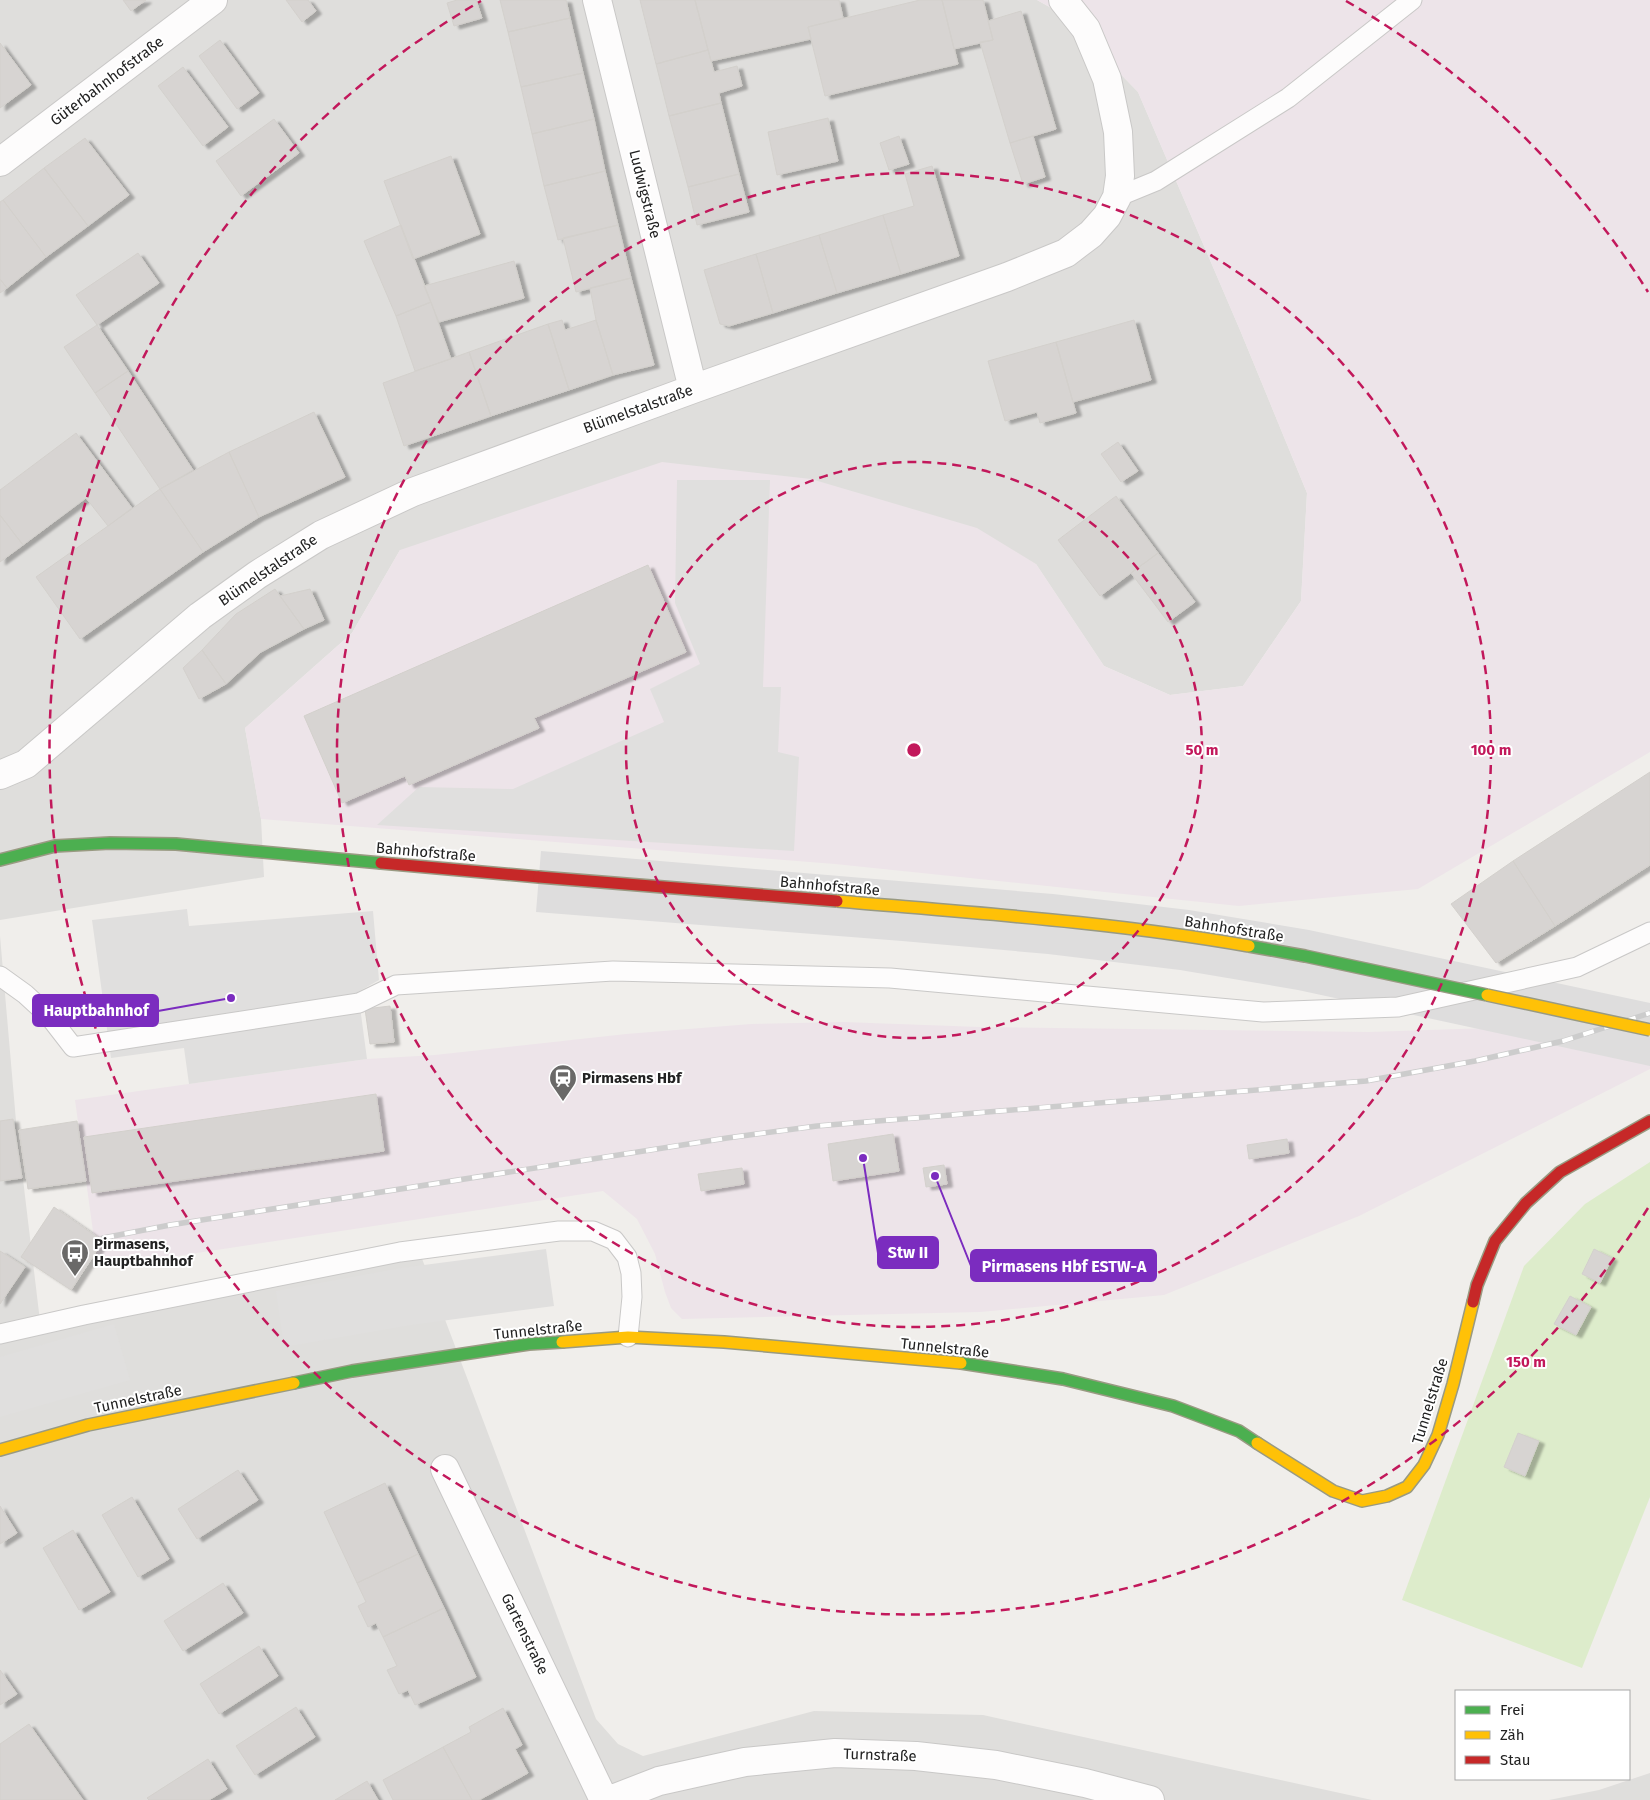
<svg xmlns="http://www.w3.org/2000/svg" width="1650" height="1800" viewBox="0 0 1650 1800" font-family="'Fira Sans',sans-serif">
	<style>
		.residential { fill: #dfdedc }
		.industrial { fill: #ede4e9 }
		.grass { fill: #ddeccb }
		.parking { fill: #e0dfde }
		.pier { fill: #dedddd }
		.building { fill: #d7d4d2; stroke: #d3d0cc; filter: url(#shadow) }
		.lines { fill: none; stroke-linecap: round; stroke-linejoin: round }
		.lane-casing { stroke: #c9c8c7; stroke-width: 21 }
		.street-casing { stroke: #c9c8c7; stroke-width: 30 }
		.fast-casing { stroke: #999a82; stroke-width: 14 }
		.slow-casing { stroke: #999a82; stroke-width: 14 }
		.jam-casing { stroke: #999a82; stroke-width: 14 }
		.lane { stroke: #fdfcfc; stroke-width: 19 }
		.street { stroke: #fdfcfc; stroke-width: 28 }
		.fast { stroke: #4caf50; stroke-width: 11 }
		.slow { stroke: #ffc107; stroke-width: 11 }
		.jam { stroke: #c62828; stroke-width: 11 }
		.rail-casing { stroke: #ccc; stroke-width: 5.5 }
		.rail { stroke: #fff; stroke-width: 4; stroke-dasharray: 11; stroke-linecap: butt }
		.fast-bridge-casing { stroke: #999a82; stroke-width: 14; stroke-linecap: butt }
		.slow-bridge-casing { stroke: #999a82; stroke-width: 14; stroke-linecap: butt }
		.jam-bridge-casing { stroke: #999a82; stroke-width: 14; stroke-linecap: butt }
		.fast-bridge { stroke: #4caf50; stroke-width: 11 }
		.slow-bridge { stroke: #ffc107; stroke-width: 11 }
		.jam-bridge { stroke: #c62828; stroke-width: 11 }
		.ring { fill: none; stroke: #c2185b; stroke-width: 2.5; stroke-dasharray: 9 6 }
		.labels { text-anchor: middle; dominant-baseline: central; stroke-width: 4; stroke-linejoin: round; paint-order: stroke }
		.street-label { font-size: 15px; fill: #222; stroke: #fff }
		.poi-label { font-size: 15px; font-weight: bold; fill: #222; stroke: #fff; text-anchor: start }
		.centre { fill: #c2185b; stroke: #fff; stroke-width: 2.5 }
		.ring-label { font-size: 15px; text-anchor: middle; font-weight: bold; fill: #c2185b; stroke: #fff; stroke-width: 4; stroke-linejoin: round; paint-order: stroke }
		.leader { fill: none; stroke: #7b2cbf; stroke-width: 2 }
		.callout-dot { fill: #7b2cbf; stroke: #fff; stroke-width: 2 }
		.callout { fill: #7b2cbf; stroke: #7b2cbf; stroke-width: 2 }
		.callout-label { font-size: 16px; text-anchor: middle; font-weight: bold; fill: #fff }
	</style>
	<defs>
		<filter id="shadow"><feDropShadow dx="5.5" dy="3" stdDeviation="1" flood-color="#0004"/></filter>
	</defs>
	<rect width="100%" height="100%" fill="#f0eeeb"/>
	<!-- residential -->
	<path class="residential" d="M 0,0 L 1037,0 L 1062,14 L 1138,92 L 1240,330 L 1307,493 L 1301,601 L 1243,686 L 1170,695 L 1104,666 L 1036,564 L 400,550 L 352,633 L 245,728 L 261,819 L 264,877 L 0,920 Z
		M 0,936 L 16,1121 L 40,1321 L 421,1256 L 596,1719 L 618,1744 L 643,1756 L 814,1711 L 983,1715 L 1372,1800 L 0,1800 Z
		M 1650,1773 L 1650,1800 L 1549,1800 L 1599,1790 Z"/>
	<!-- industrial -->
	<path class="industrial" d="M 1037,0 L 1650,0 L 1650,752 L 1418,889 L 1239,906 L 835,864 L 261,819 L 245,728 L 352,633 L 400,550 L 662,462 L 811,479 L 977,528 L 1036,564 L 1104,666 L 1170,695 L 1243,686 L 1301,601 L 1307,493 L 1240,330 L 1138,92 L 1062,14 Z
		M 1650,1003 L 1650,1069 L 1359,1216 L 1164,1295 L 980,1312 L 682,1319 L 671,1308 L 665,1292 L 655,1254 L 637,1219 L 603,1191 L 98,1268 L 75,1100 L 367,1059 L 435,1055 L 626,1034 L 751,1024 L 843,1022 L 980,1027 L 1369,1032 L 1519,1027 Z"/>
	<!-- grass -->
	<path class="grass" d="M 1650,1162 L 1650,1497 L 1582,1668 L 1402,1600 L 1524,1266 L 1585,1204 Z"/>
	<!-- parking -->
	<path class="parking" d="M 677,480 L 770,480 L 763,687 L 781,687 L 778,752 L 799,757 L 794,851 L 377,825 L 419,787 L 513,789 L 664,722 L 650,689 L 700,664 L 675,603 Z
		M 187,909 L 189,926 L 373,911 L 379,980 L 358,992 L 367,1059 L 189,1084 L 184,1048 L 111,1058 L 92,920 Z
		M 546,1249 L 554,1306 L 411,1325 L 284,1347 L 276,1291 L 401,1268 Z
		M 114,1324 L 130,1380 L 0,1417 L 0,1357 Z"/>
	<!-- pier -->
	<path class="pier" d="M 541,851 L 1053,894 L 1189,910 L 1309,930 L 1650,1003 L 1650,1066 L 1298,990 L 1180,970 L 1048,954 L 902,941 L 536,912 Z"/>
	<!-- building -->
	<path class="building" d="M 123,0 L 146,0 L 131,11 Z
		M 286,0 L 308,0 L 316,11 L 302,22 Z
		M 457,0 L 476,0 L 482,18 L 454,26 L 447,3 Z
		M 500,0 L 566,0 L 570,18 L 508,32 Z
		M 640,0 L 695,0 L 708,50 L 656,64 Z
		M 695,0 L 839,0 L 843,18 L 808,27 L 811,39 L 711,61 Z
		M 920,0 L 942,0 L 958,64 L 825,96 L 808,27 Z
		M 942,0 L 983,0 L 993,40 L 954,49 Z
		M 1021,11 L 1056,129 L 1010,143 L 980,42 L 993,40 L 988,21 Z
		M 570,18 L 583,73 L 521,87 L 508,32 Z
		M 220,40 L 259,93 L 237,109 L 199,56 Z
		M 0,43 L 31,85 L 0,108 Z
		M 708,50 L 714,72 L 737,66 L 742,86 L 719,93 L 721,103 L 669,116 L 656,64 Z
		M 183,67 L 228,127 L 203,146 L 158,86 Z
		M 583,73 L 594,119 L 532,134 L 521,87 Z
		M 721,103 L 739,174 L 688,187 L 669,116 Z
		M 828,118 L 838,161 L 777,175 L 768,132 Z
		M 274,119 L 299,153 L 241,196 L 216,161 Z
		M 594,119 L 605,171 L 544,186 L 532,134 Z
		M 899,136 L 909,164 L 889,170 L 880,143 Z
		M 1033,136 L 1045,177 L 1023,184 L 1010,143 Z
		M 85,138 L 129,195 L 88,226 L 44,168 Z
		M 451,156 L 480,234 L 413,259 L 384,181 Z
		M 932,166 L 959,256 L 901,274 L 883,215 L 914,206 L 905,174 Z
		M 44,168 L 88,226 L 46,257 L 3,200 Z
		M 605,171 L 618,225 L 558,240 L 544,186 Z
		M 739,174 L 749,212 L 697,225 L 688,187 Z
		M 3,200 L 46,257 L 7,288 L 0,279 L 0,202 Z
		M 883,215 L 901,274 L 837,293 L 819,235 Z
		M 401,225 L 431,302 L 396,316 L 364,241 Z
		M 618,225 L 631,278 L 576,292 L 563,238 Z
		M 819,235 L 837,293 L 773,313 L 756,254 Z
		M 138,253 L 159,283 L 97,325 L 76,295 Z
		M 756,254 L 773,313 L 729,326 L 720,324 L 704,270 Z
		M 514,261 L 524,298 L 439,322 L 424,286 Z
		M 631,278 L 654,365 L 613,375 L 596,320 L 590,288 Z
		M 0,279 L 7,288 L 0,293 Z
		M 431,302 L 451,359 L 415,371 L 396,316 Z
		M 562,320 L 565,330 L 596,320 L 613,375 L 569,390 L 548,324 Z
		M 1134,320 L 1151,380 L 1073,402 L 1056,342 Z
		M 548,324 L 569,390 L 491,416 L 469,352 Z
		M 97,325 L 128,371 L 95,393 L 64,347 Z
		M 1056,342 L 1076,413 L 1040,423 L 1037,412 L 1005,421 L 988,361 Z
		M 469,352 L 491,416 L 404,446 L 383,383 Z
		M 128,371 L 193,470 L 160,489 L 95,393 Z
		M 314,412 L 345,477 L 259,517 L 229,452 Z
		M 76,433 L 132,508 L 108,526 L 86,498 L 23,545 L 0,515 L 0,490 Z
		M 1118,442 L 1138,471 L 1121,482 L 1101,454 Z
		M 229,452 L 259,517 L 203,552 L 160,489 Z
		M 160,489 L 203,552 L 80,639 L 36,577 Z
		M 1116,496 L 1158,553 L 1100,596 L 1058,540 Z
		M 0,515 L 23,545 L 0,562 Z
		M 1158,553 L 1195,602 L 1168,622 L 1131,573 Z
		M 648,565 L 686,652 L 534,718 L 539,728 L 409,785 L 405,776 L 342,803 L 304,716 Z
		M 275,589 L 304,629 L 261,652 L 226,684 L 202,650 L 236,614 Z
		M 310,589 L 324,620 L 304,629 L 280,596 Z
		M 202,650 L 226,684 L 199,699 L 183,668 Z
		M 1650,772 L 1650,865 L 1555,926 L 1513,861 Z
		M 1513,861 L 1555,926 L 1496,963 L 1451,904 Z
		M 390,1006 L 394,1042 L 370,1044 L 365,1009 Z
		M 376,1094 L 384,1151 L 92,1193 L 84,1137 Z
		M 13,1119 L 22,1178 L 0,1181 L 0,1121 Z
		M 77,1121 L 86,1181 L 28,1189 L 19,1130 Z
		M 893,1134 L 899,1171 L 833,1181 L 828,1144 Z
		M 1287,1139 L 1289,1153 L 1249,1159 L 1247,1145 Z
		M 944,1165 L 947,1184 L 926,1187 L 923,1168 Z
		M 742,1168 L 744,1184 L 701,1191 L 698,1174 Z
		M 54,1207 L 103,1241 L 71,1290 L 21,1257 Z
		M 1594,1249 L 1612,1258 L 1600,1283 L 1582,1274 Z
		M 0,1251 L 25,1267 L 0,1304 Z
		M 1570,1296 L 1591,1307 L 1576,1335 L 1554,1324 Z
		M 1518,1433 L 1539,1441 L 1525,1476 L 1504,1467 Z
		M 238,1470 L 258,1500 L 197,1539 L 178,1509 Z
		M 385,1483 L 418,1554 L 357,1583 L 324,1512 Z
		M 132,1497 L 169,1559 L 138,1577 L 102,1515 Z
		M 0,1506 L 17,1533 L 0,1544 Z
		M 73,1530 L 110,1592 L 79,1610 L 43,1548 Z
		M 418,1554 L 444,1608 L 383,1637 L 376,1623 L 368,1627 L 358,1606 L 366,1602 L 357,1583 Z
		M 223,1583 L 243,1613 L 183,1651 L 164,1621 Z
		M 444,1608 L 476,1677 L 415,1705 L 408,1690 L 399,1694 L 387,1670 L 397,1666 L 383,1637 Z
		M 259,1646 L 278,1676 L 219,1714 L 200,1684 Z
		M 0,1670 L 17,1694 L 0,1705 Z
		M 296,1707 L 315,1737 L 255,1775 L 236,1746 Z
		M 503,1708 L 522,1745 L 515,1749 L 528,1773 L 479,1800 L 472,1800 L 443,1747 L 471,1732 L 469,1727 Z
		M 29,1724 L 83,1800 L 0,1800 L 0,1744 Z
		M 443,1747 L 472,1800 L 393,1800 L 383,1780 Z
		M 208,1759 L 227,1789 L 209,1800 L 149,1800 L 147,1798 Z
		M 367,1781 L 378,1800 L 335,1800 Z"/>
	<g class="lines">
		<!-- lane casing -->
		<g class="lane-casing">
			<path id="lane" d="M 1117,197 L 1156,181 L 1288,98 L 1412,0
				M 0,976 L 25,994 L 49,1016 L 73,1047 L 359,1003 L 396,985 L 613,971 L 890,978 L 1263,1012 L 1398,1007 L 1577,967 L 1650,932
				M 0,1334 L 84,1315 L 400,1252 L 559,1231 L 593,1231 L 614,1240 L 627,1257 L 631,1273 L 632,1297 L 628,1337"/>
		</g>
		<!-- street casing -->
		<g class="street-casing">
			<path id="street" d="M 597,0 L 693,389
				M 0,162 L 213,0
				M 0,775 L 26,764 L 200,616 L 257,575 L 321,535 L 413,492 L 693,389 L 1007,277 L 1066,253 L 1091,234 L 1107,216 L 1117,197 L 1120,176 L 1118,132 L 1107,79 L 1086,29 L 1063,0
				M 445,1469 L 604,1800
				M 610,1800 L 659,1781 L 745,1762 L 835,1753 L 916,1756 L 996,1765 L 1085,1783 L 1150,1800"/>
		</g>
		<!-- fast casing -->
		<g class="fast-casing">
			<path id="fast" d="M 0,860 L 55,846 L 110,843 L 176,844 L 381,863
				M 961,1363 L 1063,1379 L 1173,1406 L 1239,1431 L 1257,1443
				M 294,1383 L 352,1371 L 529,1344 L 562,1342"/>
		</g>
		<!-- slow casing -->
		<g class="slow-casing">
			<path id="slow" d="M 562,1342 L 628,1337 L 724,1342 L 961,1363
				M 1257,1443 L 1333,1491 L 1362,1501 L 1387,1496 L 1407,1487 L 1424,1465 L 1438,1435 L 1453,1384 L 1473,1302
				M 0,1450 L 88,1425 L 294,1383"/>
		</g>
		<!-- jam casing -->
		<g class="jam-casing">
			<path id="jam" d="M 381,863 L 539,877
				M 1473,1302 L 1477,1285 L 1495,1241 L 1526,1203 L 1560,1172 L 1650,1121"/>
		</g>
		<!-- lane -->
		<use href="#lane" class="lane"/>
		<!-- street -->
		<use href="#street" class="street"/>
		<!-- fast -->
		<use href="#fast" class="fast"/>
		<!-- slow -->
		<use href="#slow" class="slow"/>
		<!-- jam -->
		<use href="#jam" class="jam"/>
		<!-- rail casing -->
		<g class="rail-casing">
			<path id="rail" d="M 103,1238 L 170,1225 L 727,1138 L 817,1126 L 1366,1081 L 1475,1061 L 1563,1041 L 1650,1013"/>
		</g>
		<!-- rail -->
		<use href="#rail" class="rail"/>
		<!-- fast-bridge casing -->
		<g class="fast-bridge-casing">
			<path id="fast-bridge" d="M 1249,946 L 1305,956 L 1487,995"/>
		</g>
		<!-- slow-bridge casing -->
		<g class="slow-bridge-casing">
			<path id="slow-bridge" d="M 837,901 C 975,913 1113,922 1249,946
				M 1487,995 L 1650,1030"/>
		</g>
		<!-- jam-bridge casing -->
		<g class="jam-bridge-casing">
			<path id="jam-bridge" d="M 539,877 L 837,901"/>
		</g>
		<!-- fast-bridge -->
		<use href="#fast-bridge" class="fast-bridge"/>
		<!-- slow-bridge -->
		<use href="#slow-bridge" class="slow-bridge"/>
		<!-- jam-bridge -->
		<use href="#jam-bridge" class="jam-bridge"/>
	</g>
	<!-- distance rings -->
	<g class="ring">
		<circle cx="914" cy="750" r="288"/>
		<circle cx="914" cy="750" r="577"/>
		<path d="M1648 1208A865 865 0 1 1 481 1M1346 1A865 865 0 0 1 1648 292"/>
	</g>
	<!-- icons -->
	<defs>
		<g id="station-pin" transform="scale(1.4375)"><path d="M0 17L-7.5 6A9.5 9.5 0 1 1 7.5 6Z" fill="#6a6968" stroke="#fff"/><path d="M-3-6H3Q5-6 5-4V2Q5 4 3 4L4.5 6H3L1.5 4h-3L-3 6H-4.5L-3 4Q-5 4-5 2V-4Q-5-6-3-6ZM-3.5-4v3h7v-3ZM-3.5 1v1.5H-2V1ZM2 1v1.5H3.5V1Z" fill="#fff"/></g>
		<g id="bus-pin" transform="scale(1.4375)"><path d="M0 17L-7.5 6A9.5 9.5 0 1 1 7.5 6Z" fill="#6a6968" stroke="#fff"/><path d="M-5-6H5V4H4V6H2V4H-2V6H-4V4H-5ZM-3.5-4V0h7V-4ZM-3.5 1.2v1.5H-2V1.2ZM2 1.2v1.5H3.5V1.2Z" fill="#fff"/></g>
	</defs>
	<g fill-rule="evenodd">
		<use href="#station-pin" x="563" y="1078"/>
		<use href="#bus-pin" x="75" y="1253"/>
	</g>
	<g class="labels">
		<!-- street labels -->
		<g class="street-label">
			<text transform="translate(107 81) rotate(-37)">Güterbahnhofstraße</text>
			<text transform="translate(645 194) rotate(76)">Ludwigstraße</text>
			<text transform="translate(638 409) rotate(-20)">Blümelstalstraße</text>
			<text transform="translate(268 570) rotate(-34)">Blümelstalstraße</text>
			<text transform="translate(426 852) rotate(5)">Bahnhofstraße</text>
			<text transform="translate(830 886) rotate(5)">Bahnhofstraße</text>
			<text transform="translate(1234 929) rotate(9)">Bahnhofstraße</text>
			<text transform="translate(538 1330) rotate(-6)">Tunnelstraße</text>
			<text transform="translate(945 1348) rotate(6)">Tunnelstraße</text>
			<text transform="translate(138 1399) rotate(-12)">Tunnelstraße</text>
			<text transform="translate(1430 1401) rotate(-73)">Tunnelstraße</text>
			<text transform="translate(525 1634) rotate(64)">Gartenstraße</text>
			<text transform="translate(880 1755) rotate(2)">Turnstraße</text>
		</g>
		<!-- poi labels -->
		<g class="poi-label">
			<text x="582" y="1078">Pirmasens Hbf</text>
			<text x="94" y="1244">Pirmasens,<tspan x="94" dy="17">Hauptbahnhof</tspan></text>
		</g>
	</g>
	<circle cx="914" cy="750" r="8" class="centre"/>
	<g class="ring-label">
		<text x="1202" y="755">50 m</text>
		<text x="1491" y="755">100 m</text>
		<text x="1526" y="1367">150 m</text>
	</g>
	<!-- callouts -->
	<path class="leader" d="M231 998L158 1011M863 1158L878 1253M935 1176L971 1266"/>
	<g class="callout-dot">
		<circle cx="231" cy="998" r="5"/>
		<circle cx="863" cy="1158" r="5"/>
		<circle cx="935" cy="1176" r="5"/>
	</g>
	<g class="callout">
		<rect x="33" y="995" width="125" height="31" rx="5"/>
		<rect x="878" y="1237" width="60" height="31" rx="5"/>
		<rect x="971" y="1250" width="185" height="31" rx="5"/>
	</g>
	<g class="callout-label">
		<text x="96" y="1016">Hauptbahnhof</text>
		<text x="908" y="1258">Stw II</text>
		<text x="1064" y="1272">Pirmasens Hbf ESTW-A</text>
	</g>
	<!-- legend -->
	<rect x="1455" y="1690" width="175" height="90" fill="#ffffff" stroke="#a7a7a7"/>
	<rect x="1465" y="1706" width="25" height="8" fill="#4caf50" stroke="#a7a7a7"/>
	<text x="1500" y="1715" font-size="15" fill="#222222">Frei</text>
	<rect x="1465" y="1731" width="25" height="8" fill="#ffc107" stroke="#a7a7a7"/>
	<text x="1500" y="1740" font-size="15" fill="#222222">Zäh</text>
	<rect x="1465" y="1756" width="25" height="8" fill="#c62828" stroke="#a7a7a7"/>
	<text x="1500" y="1765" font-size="15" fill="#222222">Stau</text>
</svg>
